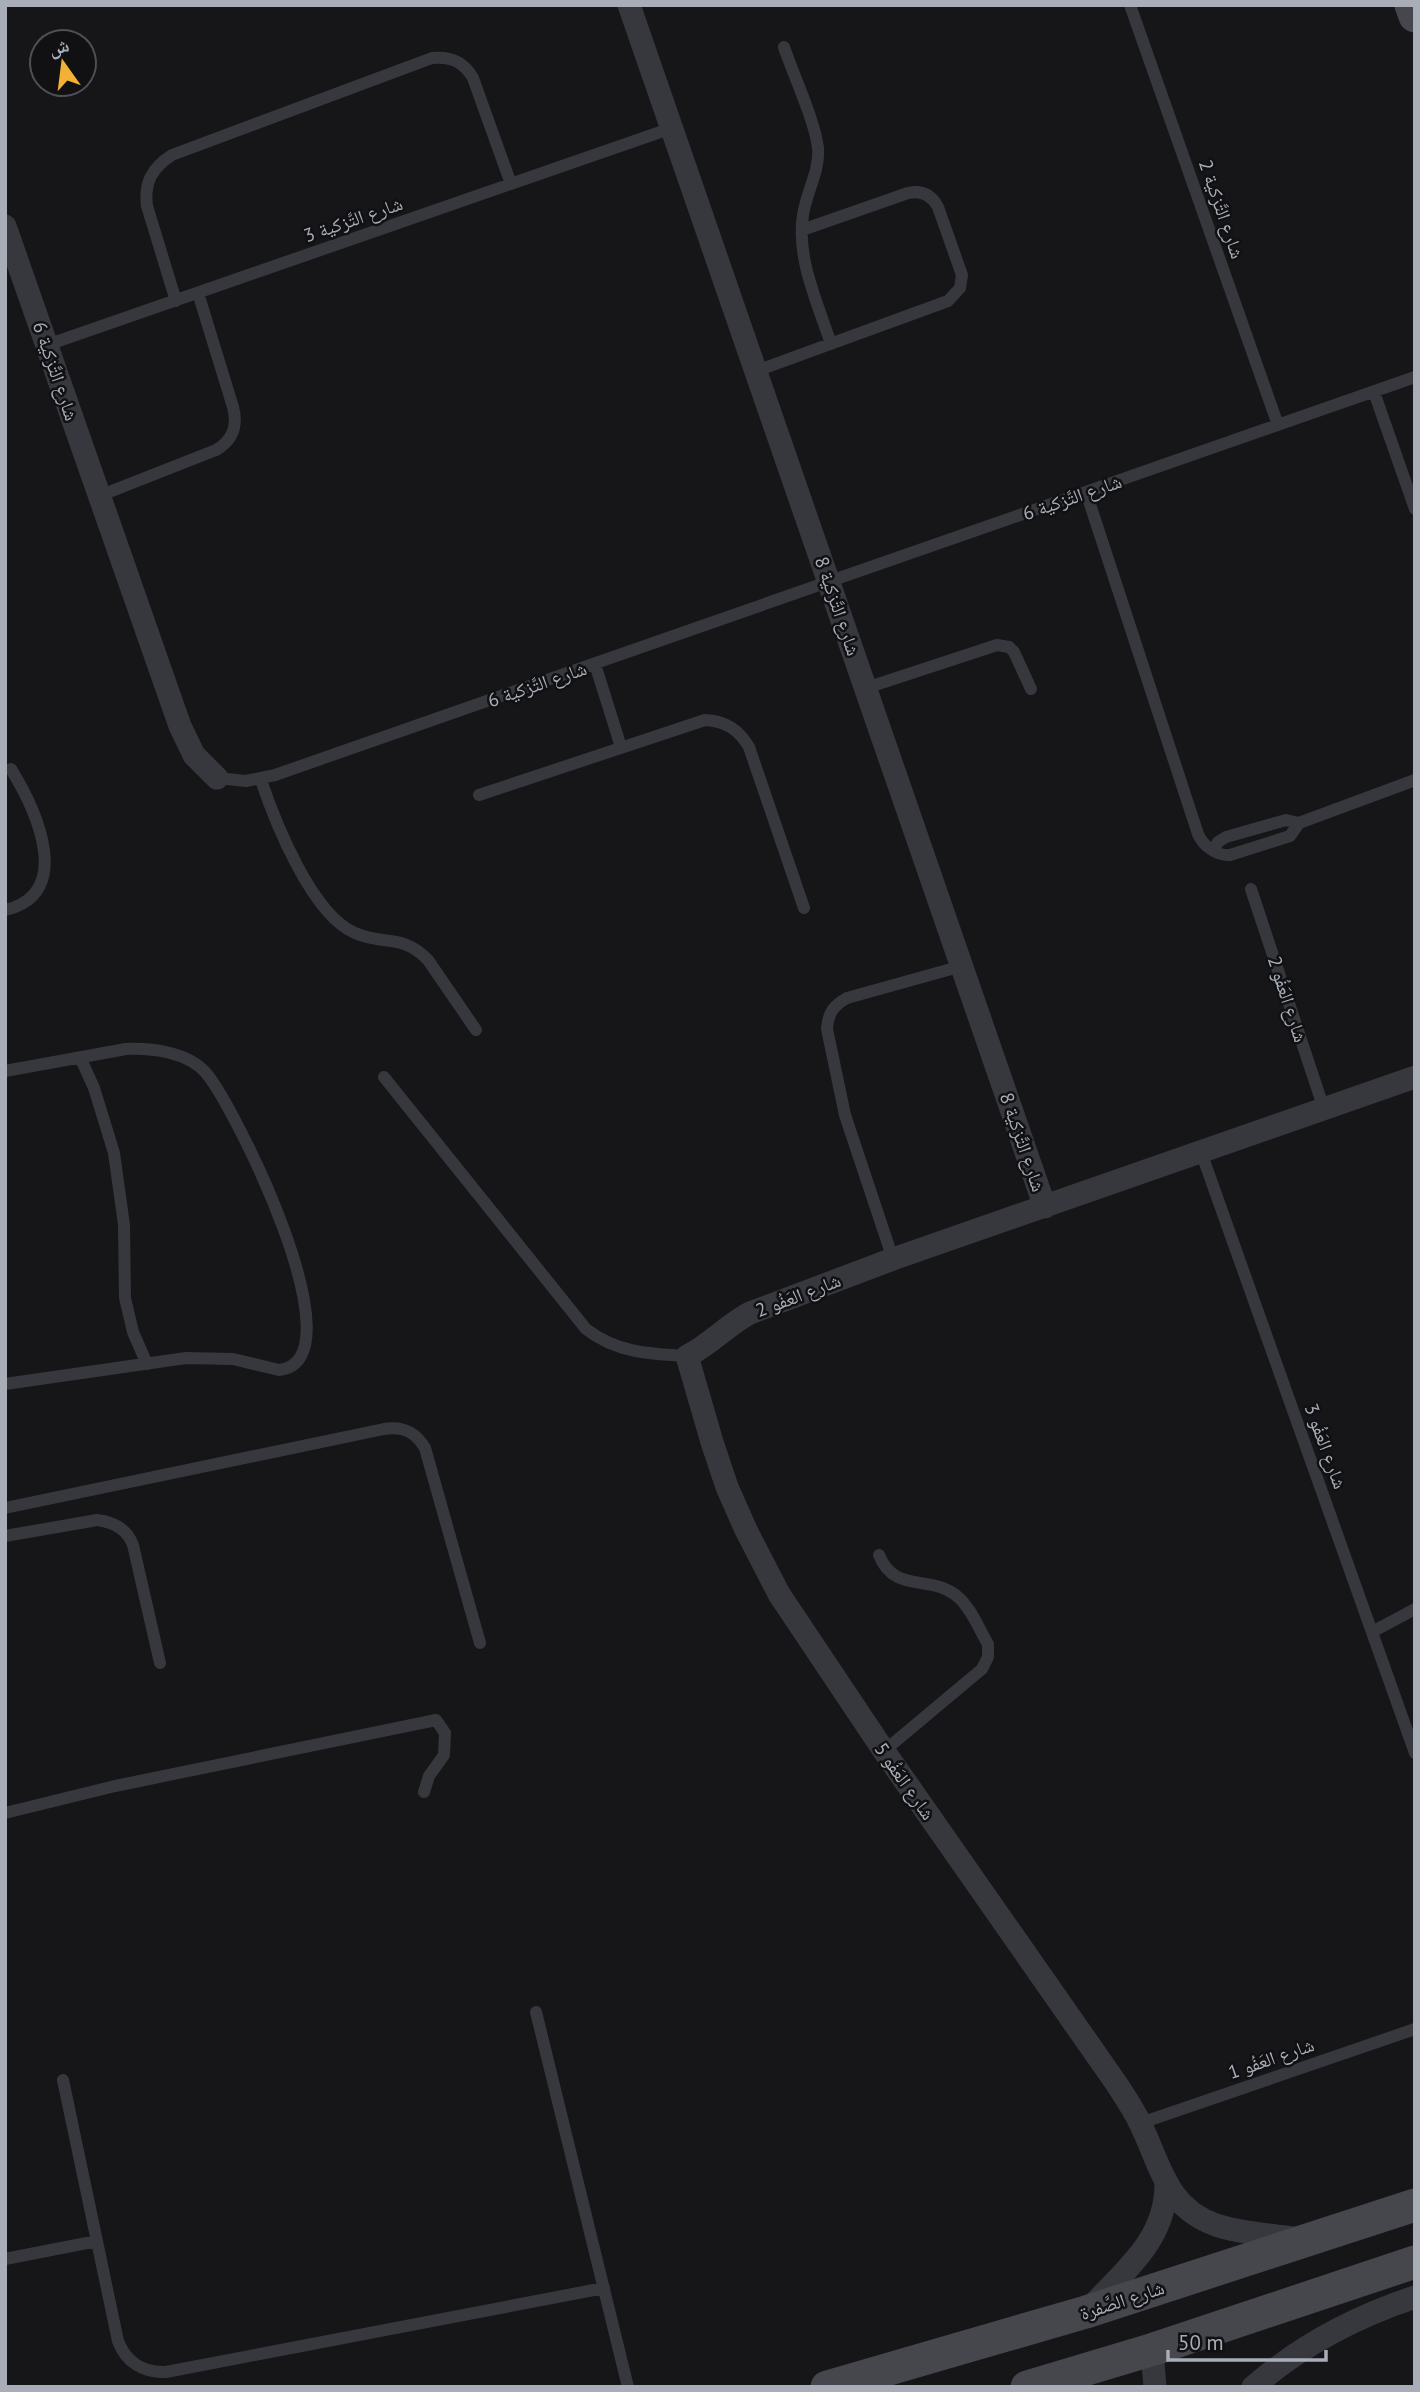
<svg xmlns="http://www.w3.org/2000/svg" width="1420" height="2392" viewBox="0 0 1420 2392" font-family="'PT Sans','Noto Naskh Arabic',sans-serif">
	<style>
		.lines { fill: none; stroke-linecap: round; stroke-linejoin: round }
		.lane { stroke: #37383d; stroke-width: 12 }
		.street { stroke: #37383d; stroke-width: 23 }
		.secondary { stroke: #45474d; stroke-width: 33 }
		.labels { text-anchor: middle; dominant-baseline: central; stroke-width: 5; stroke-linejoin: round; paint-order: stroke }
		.street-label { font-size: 19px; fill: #a8adb8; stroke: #111113 }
	</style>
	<rect width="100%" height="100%" fill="#161618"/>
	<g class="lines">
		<!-- lane -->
		<path class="lane" d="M 1130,5 L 1278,425
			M 784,47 C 793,74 815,121 818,148 C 820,171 806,193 803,215 C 796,258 818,304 831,344
			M 176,301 L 147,206 C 144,182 152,168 172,155 L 432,58 C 451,56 464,62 473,78 L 511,184
			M 47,345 L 672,128
			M 756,371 L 948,301 L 960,288 L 962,275 L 938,207 C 931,194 921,190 908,193 L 802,230
			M 1374,392 L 1415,509
			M 1086,492 L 1198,834 C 1203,846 1217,856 1230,855 L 1290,836 L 1299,823 L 1415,780
			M 99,496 L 216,450 C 233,440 238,426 233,407 L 198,293
			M 595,664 L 621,747
			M 866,688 L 997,645 L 1009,647 L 1014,652 L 1031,689
			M 217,778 L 246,781 L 275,775 L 1415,377
			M 261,780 C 275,822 312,915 355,933 C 384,946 402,933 428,960 L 476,1030
			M 479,795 L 705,720 C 726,721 739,730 749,747 L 804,908
			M 1214,850 L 1218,842 L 1226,837 L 1286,820 L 1299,823
			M 1251,889 L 1324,1109
			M 5,910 C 76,894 35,808 11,769
			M 80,1057 L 94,1088 L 114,1153 L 124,1225 L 125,1298 L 133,1332 L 147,1364
			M 5,1071 L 126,1049 C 152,1048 188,1052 206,1073 C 235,1107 362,1362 279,1370 L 233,1359 L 186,1358 L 5,1384
			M 384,1077 L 586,1329 C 617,1353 650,1354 687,1356
			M 1201,1152 L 1415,1753
			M 893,1259 L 845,1115 L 827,1029 C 828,1013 834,1005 847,998 L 962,966
			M 5,1508 L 384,1429 C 402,1426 415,1431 425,1448 L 480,1643
			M 5,1536 L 97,1520 C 114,1522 127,1529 133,1545 L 160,1663
			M 879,1555 C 895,1595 931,1573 958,1597 C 971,1608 979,1629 988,1644 L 988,1657 L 982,1669 L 884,1751
			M 1372,1632 L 1415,1609
			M 5,1813 L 115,1786 L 436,1720 L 445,1733 L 444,1755 L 429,1776 L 424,1792
			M 536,2012 L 628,2387
			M 63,2080 L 118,2341 C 126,2362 143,2373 166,2372 L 604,2288
			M 1141,2123 L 1415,2029
			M 5,2259 L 97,2241"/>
		<!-- street -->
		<path class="street" d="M 629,5 L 1045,1207
			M 5,226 L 180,726 L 194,755 L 217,778
			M 1302,2239 C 1274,2235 1243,2234 1216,2225 C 1167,2208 1161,2167 1141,2125 C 1134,2110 1125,2097 1116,2083 L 884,1751 L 779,1594 L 746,1530 L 727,1487 L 712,1442 L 687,1356 C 710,1345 727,1325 750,1313 L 893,1259 L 1415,1077
			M 1090,2308 C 1125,2270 1166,2240 1166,2184
			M 1154,2349 L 1153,2363 L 1155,2387
			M 1253,2387 C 1301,2345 1355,2317 1415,2297"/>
		<!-- secondary -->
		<path class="secondary" d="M 1411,5 L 1415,16
			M 827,2387 L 1086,2312 L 1415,2205
			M 1027,2387 L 1154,2349 L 1415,2262"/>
	</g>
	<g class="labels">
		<!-- street labels -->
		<g class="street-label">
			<text transform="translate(1222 209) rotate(71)">شارع التَّزكية 2</text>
			<text transform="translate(353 219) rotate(-19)">شارع التَّزكية 3</text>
			<text transform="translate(56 371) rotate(71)">شارع التَّزكية 6</text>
			<text transform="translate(1072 497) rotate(-19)">شارع التَّزكية 6</text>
			<text transform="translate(838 606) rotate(71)">شارع التَّزكية 8</text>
			<text transform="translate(537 684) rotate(-19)">شارع التَّزكية 6</text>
			<text transform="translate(1288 999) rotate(72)">شارع العَفُو 2</text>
			<text transform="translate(1023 1142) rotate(71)">شارع التَّزكية 8</text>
			<text transform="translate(798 1295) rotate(-21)">شارع العَفُو 2</text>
			<text transform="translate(1326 1446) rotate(70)">شارع العَفُو 3</text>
			<text transform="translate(905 1781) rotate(55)">شارع العَفُو 5</text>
			<text transform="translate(1271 2058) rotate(-19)">شارع العَفُو 1</text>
			<text transform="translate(1122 2300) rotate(-18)">شارع الصَّفرة</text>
		</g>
	</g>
	<!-- border -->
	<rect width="1420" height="2392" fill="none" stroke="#a8adb8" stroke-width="14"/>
	<!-- north arrow -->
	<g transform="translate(63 63) rotate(346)"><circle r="33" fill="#111113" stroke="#4d4f55" stroke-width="2"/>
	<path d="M0-5L12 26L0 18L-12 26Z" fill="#f2b134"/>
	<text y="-10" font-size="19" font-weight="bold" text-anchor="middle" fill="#a8adb8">ش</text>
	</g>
	<!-- scale -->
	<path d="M1168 2350v10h158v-10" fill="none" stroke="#a8adb8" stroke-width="3.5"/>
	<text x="1178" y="2350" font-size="21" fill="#a8adb8" stroke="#111113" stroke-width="5" paint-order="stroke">50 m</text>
</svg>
